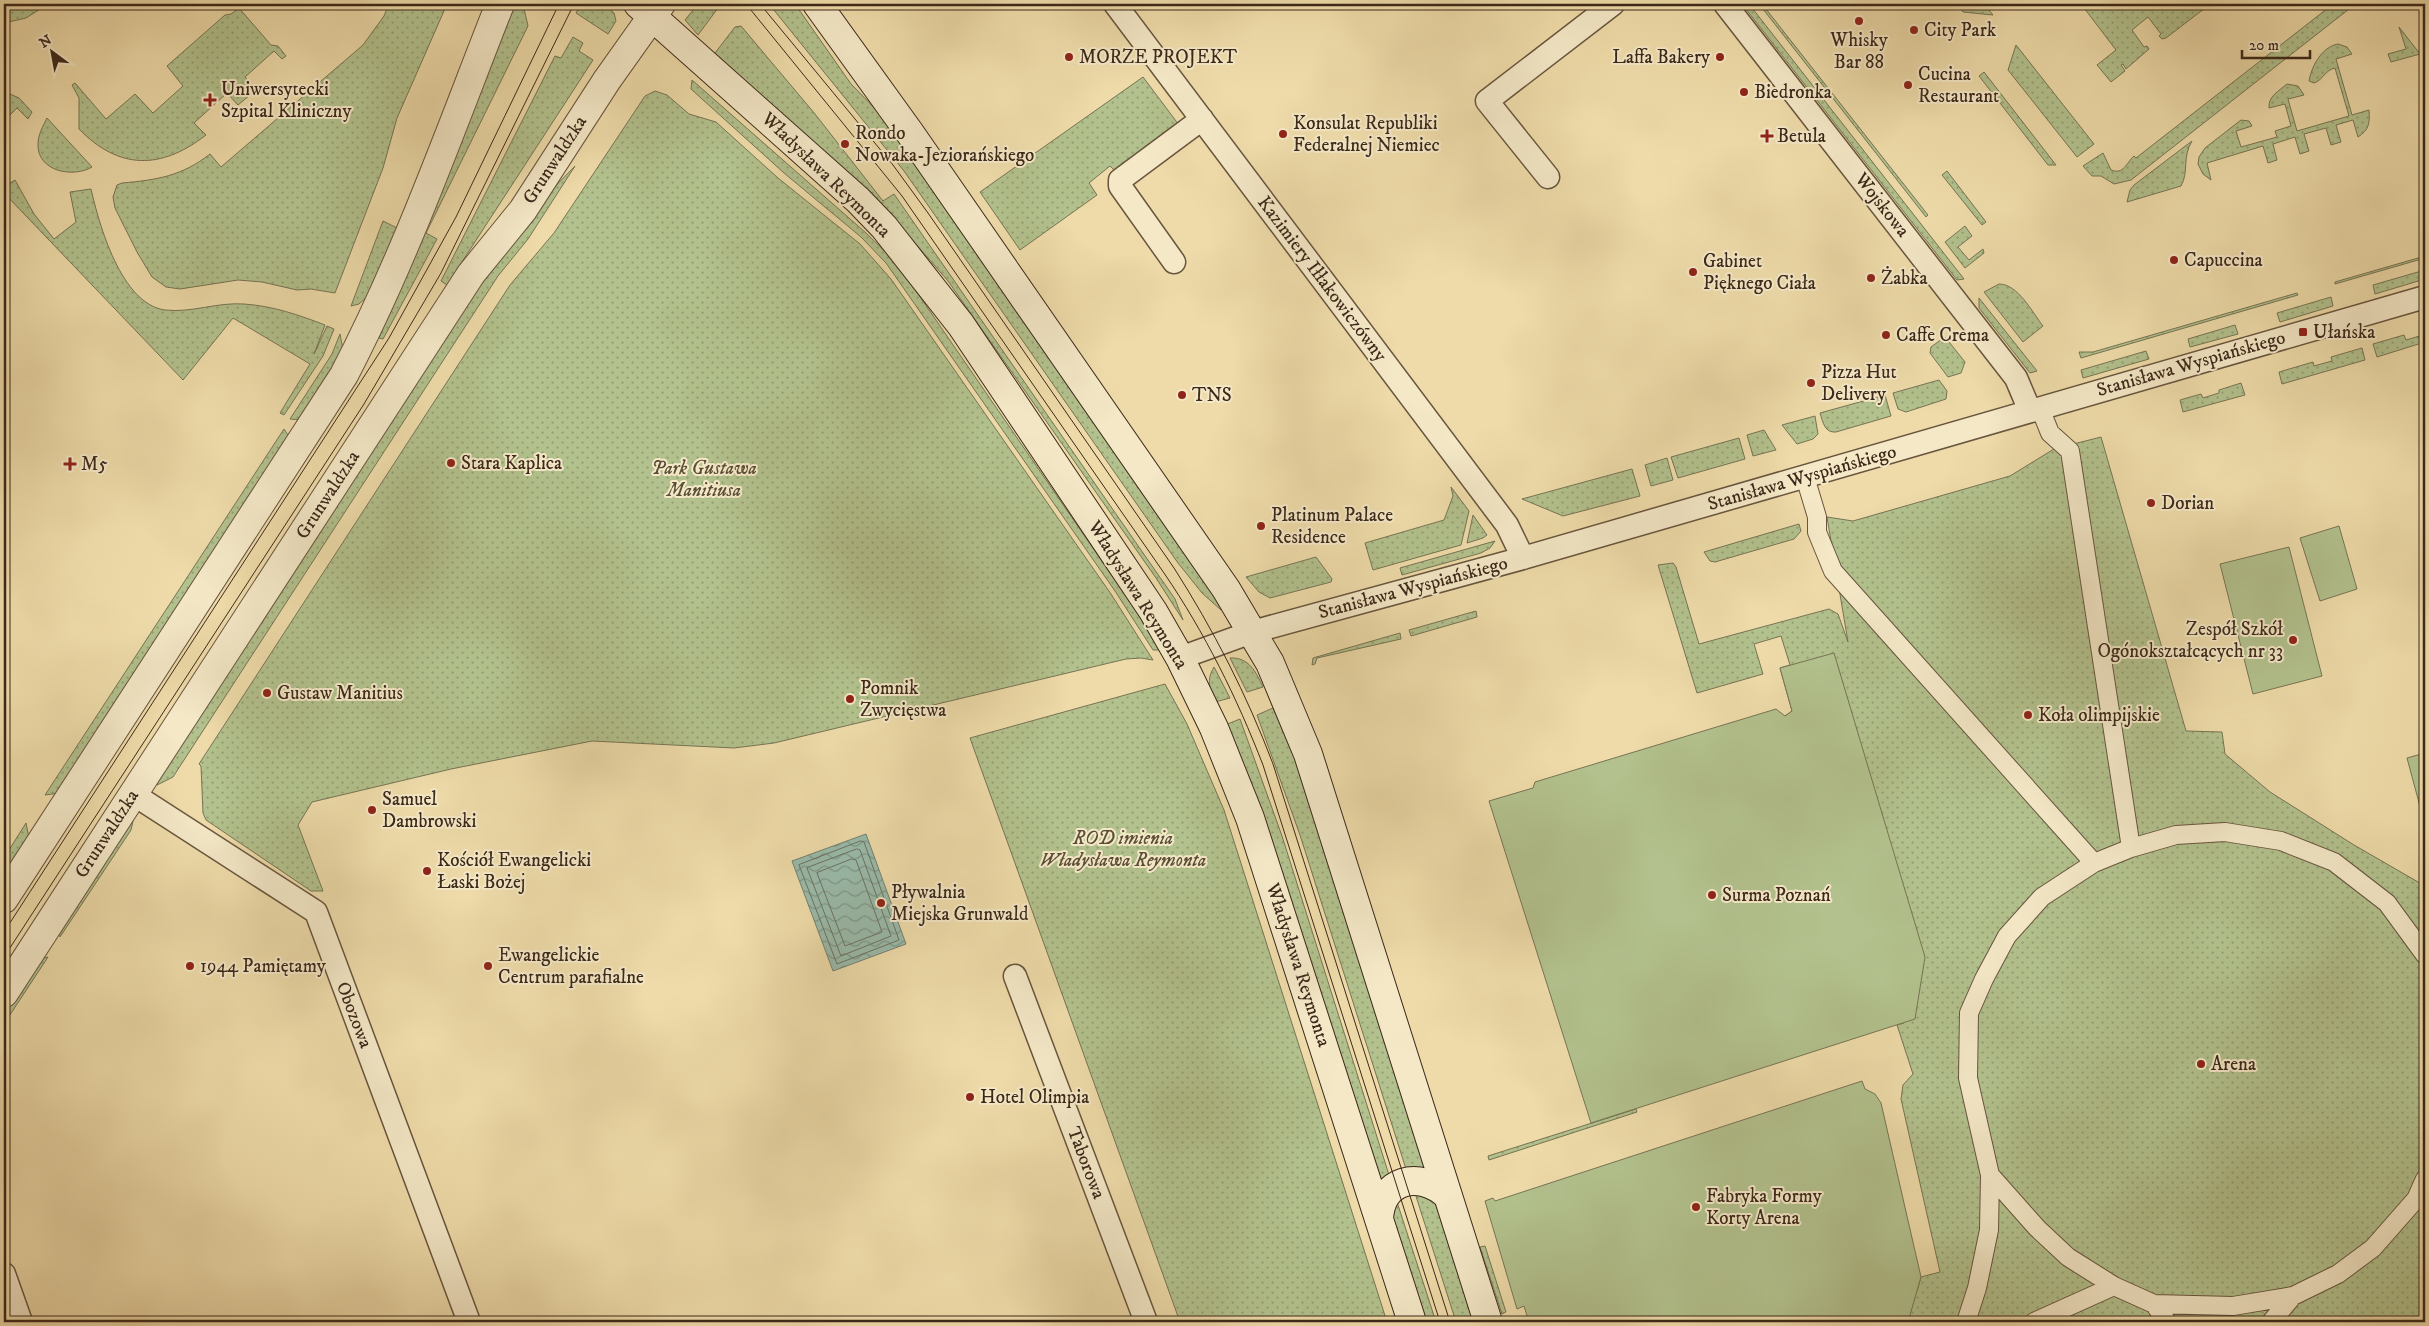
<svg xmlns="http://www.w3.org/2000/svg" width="2429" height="1326" viewBox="0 0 2429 1326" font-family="'IM FELL DW Pica',serif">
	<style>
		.green { fill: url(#green-dots); stroke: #777454 }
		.pitch { fill: #b2c18d; stroke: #777454 }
		.water { fill: url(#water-waves); stroke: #748071 }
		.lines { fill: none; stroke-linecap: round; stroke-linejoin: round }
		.shore { stroke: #6a7262; stroke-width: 1 }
		.pedestrian-casing { stroke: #68553e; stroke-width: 20 }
		.minor-casing { stroke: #68553e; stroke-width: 25 }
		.tertiary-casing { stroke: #68553e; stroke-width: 30 }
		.secondary-casing { stroke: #3c281a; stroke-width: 30 }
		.pedestrian { stroke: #f4e8c7; stroke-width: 18 }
		.minor { stroke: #f4e8c7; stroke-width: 22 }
		.tertiary { stroke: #f4e8c7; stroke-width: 28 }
		.secondary { stroke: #f4e8c7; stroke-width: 28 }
		.tram { stroke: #3c281a; stroke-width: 1 }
		.poi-dot { fill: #8f2418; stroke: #f4e8c7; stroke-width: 2 }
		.labels { text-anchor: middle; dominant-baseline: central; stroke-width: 4; stroke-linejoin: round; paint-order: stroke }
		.poi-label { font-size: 19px; fill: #3c281a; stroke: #f4e8c7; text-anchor: start }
		.street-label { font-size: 19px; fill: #3c281a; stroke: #f4e8c7 }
		.park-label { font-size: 19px; font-style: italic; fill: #5a4e37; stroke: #f4e8c7 }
	</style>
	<defs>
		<pattern id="green-dots" width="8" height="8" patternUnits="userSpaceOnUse" patternTransform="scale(1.25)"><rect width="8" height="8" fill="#b2c18d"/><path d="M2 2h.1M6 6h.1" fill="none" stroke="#929d72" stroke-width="1.8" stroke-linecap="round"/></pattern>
		<pattern id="water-waves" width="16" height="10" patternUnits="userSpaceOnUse" patternTransform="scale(1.25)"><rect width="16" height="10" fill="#99bbab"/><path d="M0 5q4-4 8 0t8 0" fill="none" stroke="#7e988a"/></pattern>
	</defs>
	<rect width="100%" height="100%" fill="#eedba9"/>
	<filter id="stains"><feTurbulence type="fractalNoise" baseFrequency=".004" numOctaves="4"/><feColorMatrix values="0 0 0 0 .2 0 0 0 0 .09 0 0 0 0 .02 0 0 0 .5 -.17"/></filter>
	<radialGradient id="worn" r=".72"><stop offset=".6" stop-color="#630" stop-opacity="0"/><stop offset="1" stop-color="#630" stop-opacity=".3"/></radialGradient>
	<!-- green -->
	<path class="green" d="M 4,4 L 24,4 L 30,10 L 37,4 L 48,4 L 26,18 L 4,23 Z
		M 389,4 L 447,4 L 397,118 L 383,168 L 335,293 L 311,289 L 297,290 L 262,282 L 238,280 L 180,289 L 166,287 L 152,277 L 137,252 L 115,208 L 113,197 L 117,185 L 122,183 C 157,180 182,176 210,154 L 221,167 L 363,45 L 384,16 Z
		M 515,4 L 523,4 L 528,26 L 426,233 L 437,239 L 383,339 L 379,338 Z
		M 581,4 L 604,4 L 614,13 L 616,21 L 608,34 L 576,13 Z
		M 698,4 L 721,4 L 698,35 L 685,20 Z
		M 769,4 L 795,4 L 851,84 L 887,121 L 1220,603 L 1221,610 L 1202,593 L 1178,563 L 904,171 Z
		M 1742,4 L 1749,4 L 1964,279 L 1957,280 Z
		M 1759,4 L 1762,4 L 1928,215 L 1926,217 Z
		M 1957,4 L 1984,4 L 1993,15 L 1963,12 Z
		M 2081,4 L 2206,4 L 2205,8 L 2166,38 L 2162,39 L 2159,36 L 2161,34 L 2148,17 L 2132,30 L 2144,47 L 2147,46 L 2149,49 L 2126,69 L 2123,64 L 2121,65 L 2125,71 L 2111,82 L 2097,65 L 2116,50 Z
		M 2330,4 L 2354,4 L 2349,9 L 2131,180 L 2114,184 L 2101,176 L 2092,176 L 2083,166 L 2103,153 L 2111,170 C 2124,175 2126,163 2134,156 L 2136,158 L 2328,8 Z
		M 239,8 L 271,45 L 278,46 L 286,56 L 282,59 L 274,51 L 245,77 L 256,90 L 238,105 L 227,93 L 194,123 L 206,135 C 161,170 119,170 79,129 L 79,98 L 72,85 L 75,83 L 106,119 L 135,94 L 153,113 L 183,86 L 167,66 L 225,15 L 231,14 Z
		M 741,26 L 815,114 L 883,201 L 894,194 L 1175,599 L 1183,620 L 1156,578 L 948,281 L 902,228 L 715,53 L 735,27 Z
		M 2399,27 L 2420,54 L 2391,62 L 2388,54 L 2406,49 Z
		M 573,37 L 583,43 L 579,51 L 593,60 L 447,285 L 441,281 L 555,56 L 561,58 Z
		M 2338,44 L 2347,47 L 2352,54 L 2336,59 L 2352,115 L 2369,110 C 2370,123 2369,130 2358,137 L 2353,120 L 2336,125 L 2341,142 L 2331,145 L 2326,128 L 2304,134 L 2309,151 L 2300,154 L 2295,137 L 2273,144 L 2277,160 L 2268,163 L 2263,146 L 2207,163 L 2211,180 L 2203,174 L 2198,164 L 2199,157 L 2205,148 L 2241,120 L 2249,121 L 2252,126 L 2236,131 L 2241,147 L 2277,137 L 2275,131 L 2291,126 L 2285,104 L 2269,108 C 2268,96 2279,91 2287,84 L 2298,86 L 2304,95 L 2288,99 L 2297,131 L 2349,116 L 2335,68 C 2325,70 2323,80 2314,83 L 2309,81 C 2312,65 2322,47 2338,44 Z
		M 2016,45 L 2094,144 L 2077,157 L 2008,70 Z
		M 1984,72 L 2056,165 L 2048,165 L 1979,76 Z
		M 1143,77 L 1182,129 L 1115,171 L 1110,166 L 1089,183 L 1097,195 L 1020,250 L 980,192 Z
		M 692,80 L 866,233 L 896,262 L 1141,618 L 1160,650 L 1153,650 L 1115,591 L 886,263 L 861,237 L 784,173 L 691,89 Z
		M 655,91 L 667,95 L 689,114 L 716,122 L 778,178 L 860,244 L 891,279 L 1111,594 L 1153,660 L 1141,658 L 1126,659 L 774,743 L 734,748 L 592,741 L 451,769 L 312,802 L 298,825 L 323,891 L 311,891 L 206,820 L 203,813 L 201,766 L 199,764 L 510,285 L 554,233 L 645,96 Z
		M 10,94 L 19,98 L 32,112 L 28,119 L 17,108 L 4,121 L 4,95 Z
		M 47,118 L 92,167 C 74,178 37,172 38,144 C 38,135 43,126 47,118 Z
		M 2192,141 C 2182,157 2189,172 2181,186 L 2127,202 L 2130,190 L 2134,185 Z
		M 575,166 L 528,239 L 498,276 L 173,777 L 157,785 L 159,778 L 490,267 L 540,202 Z
		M 1947,171 L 1986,222 L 1982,225 L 1942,175 Z
		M 15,180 L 34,214 L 54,239 L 76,222 L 70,192 L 91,189 C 99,224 121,304 165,310 C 192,313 217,302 244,304 C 273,306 299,315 325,325 L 314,354 L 327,326 L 334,329 L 323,356 L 284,415 L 280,413 L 310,364 L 233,318 L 183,380 L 4,193 L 4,181 L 7,185 Z
		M 383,221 L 397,228 L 369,295 L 359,304 L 351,306 Z
		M 1965,226 L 1972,236 L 1958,247 L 1969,260 L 1983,249 L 1984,253 L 1965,268 L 1945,242 Z
		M 2425,256 L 2425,258 L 2335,284 L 2335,282 Z
		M 2425,270 L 2425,279 L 2375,294 L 2373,285 Z
		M 1999,284 C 2018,284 2032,312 2043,326 L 2023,342 L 1984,292 Z
		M 2297,293 L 2298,295 L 2081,358 L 2079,352 L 2093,352 Z
		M 2331,297 L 2333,306 L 2280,322 L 2277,313 Z
		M 1979,298 L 2037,371 L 2030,373 L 1979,308 Z
		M 2235,325 L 2238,334 L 2190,347 L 2188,339 Z
		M 2425,329 L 2425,342 L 2377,357 L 2373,344 L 2404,335 L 2406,340 L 2423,335 L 2421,331 Z
		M 340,334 L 343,350 L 303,420 L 290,419 L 332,354 Z
		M 1945,337 L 1965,362 L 1961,373 L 1948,377 L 1930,353 L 1931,347 Z
		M 2362,348 L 2365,360 L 2282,384 L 2279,372 L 2313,362 L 2314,366 L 2332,361 L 2331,357 Z
		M 2146,351 L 2149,359 L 2083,378 L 2081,370 Z
		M 1939,380 L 1947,391 L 1946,399 L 1906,412 L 1898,409 L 1893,393 Z
		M 2241,383 L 2245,395 L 2183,412 L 2180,400 L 2201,394 L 2203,398 L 2219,393 L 2219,390 Z
		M 1885,395 L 1891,416 L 1836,432 C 1825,433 1823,423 1820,413 Z
		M 1815,416 L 1818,434 L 1813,439 L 1797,444 L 1782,425 Z
		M 284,429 L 290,438 L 59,793 L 45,795 Z
		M 1764,430 L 1776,450 L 1753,456 L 1747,435 Z
		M 2101,437 L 2186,731 L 2222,732 L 2225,754 L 2270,792 L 2354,845 L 2425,886 L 2425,1322 L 1883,1322 L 1917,1291 L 1921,1277 L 1940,1272 L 1901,1099 L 1903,1085 L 1913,1074 L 1897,1025 L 1904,1023 L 1785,716 L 1792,711 L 1780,668 L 1790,665 L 1781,636 L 1754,644 L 1763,674 L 1697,693 L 1658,565 L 1673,563 L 1676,567 L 1699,644 L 1829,609 L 1838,614 L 1848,642 L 1827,517 L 1853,521 L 2010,476 L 2054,449 Z
		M 1739,438 L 1745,459 L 1678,478 L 1671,457 Z
		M 1667,458 L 1673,480 L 1651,486 L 1645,465 Z
		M 1632,469 L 1640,496 L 1563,516 L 1522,499 Z
		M 1451,487 L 1469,511 L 1461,545 L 1373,570 L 1365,543 L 1444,520 L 1453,496 Z
		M 1473,515 L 1487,535 L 1483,538 L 1467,543 Z
		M 1799,524 L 1801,531 L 1794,539 L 1715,562 L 1710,561 L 1704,552 Z
		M 1495,541 L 1490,548 L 1481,553 L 1402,575 L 1400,568 Z
		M 1316,557 L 1332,579 L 1331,582 L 1270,598 L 1259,592 L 1246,577 Z
		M 1476,611 L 1477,617 L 1411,636 L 1409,630 Z
		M 1400,633 L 1401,639 L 1317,658 L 1315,664 L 1312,665 L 1313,658 Z
		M 1230,658 C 1249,657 1256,672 1263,687 L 1247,692 Z
		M 1214,667 L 1230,698 L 1215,702 C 1210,689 1206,680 1214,667 Z
		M 1165,684 L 1187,724 L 1224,810 L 1387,1322 L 1180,1322 L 970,738 Z
		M 1273,708 L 1293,750 L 1426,1169 L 1406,1169 L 1300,835 L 1257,715 Z
		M 1240,719 L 1282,836 L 1389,1175 L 1380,1184 L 1225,725 Z
		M 133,821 L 131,830 L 60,937 L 59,929 L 128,825 Z
		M 26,823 L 29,838 L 4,877 L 4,858 Z
		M 48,957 L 4,1024 L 4,1013 L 39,959 Z
		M 1636,1109 L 1637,1112 L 1489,1160 L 1488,1156 Z
		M 1415,1193 L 1432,1200 L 1436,1205 L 1474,1322 L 1456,1322 Z
		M 1397,1202 L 1436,1322 L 1424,1322 L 1392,1220 L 1394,1205 Z
		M 1485,1246 L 1506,1312 L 1502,1314 L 1480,1247 Z"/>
	<!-- pitch -->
	<path class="pitch" d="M 2339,526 L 2357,589 L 2320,601 L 2300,538 Z
		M 2289,547 L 2322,676 L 2253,694 L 2220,564 Z
		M 1834,653 L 1925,957 L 1915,1019 L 1591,1123 L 1489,801 L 1533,788 L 1535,782 L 1776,709 L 1785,716 L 1792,711 L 1780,668 Z
		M 2425,753 L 2425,825 L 2407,758 Z
		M 1862,1081 L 1865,1089 L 1875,1094 L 1881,1103 L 1921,1277 L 1908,1322 L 1521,1322 L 1528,1319 L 1524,1306 L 1517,1309 L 1485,1201 L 1493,1198 L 1495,1201 Z"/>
	<!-- water -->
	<path class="water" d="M 866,834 L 906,944 L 833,971 L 792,861 Z"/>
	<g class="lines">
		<!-- shore -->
		<path class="shore" d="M 861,841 L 864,842 L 899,940 L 837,964 L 799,865 Z
			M 857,849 L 860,850 L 891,936 L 841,956 L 807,868 Z
			M 852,859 L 856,860 L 882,932 L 845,946 L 817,873 Z"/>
		<!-- pedestrian casing -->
		<g class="pedestrian-casing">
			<path id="pedestrian" d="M 2040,408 L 2050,433 L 2070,451 L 2131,848
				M 1805,477 L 1817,517 L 1817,532 L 1833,571 L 2094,863
				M 2425,955 L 2387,903 L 2334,862 L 2281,841 L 2225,832 L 2176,835 L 2131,848 L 2094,863 L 2042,897 L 2007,936 L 1984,979 L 1969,1013 L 1968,1078 L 1990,1175 L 2037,1228 L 2068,1257 L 2114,1286 L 2154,1304 L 2233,1306 L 2293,1296 L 2338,1274 L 2373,1248 L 2416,1199 L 2425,1179
				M 2154,1304 L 2167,1322
				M 1966,1322 L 1977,1288 L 1989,1230 L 1990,1175
				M 2034,1322 L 2114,1286
				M 2271,1322 L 2293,1296"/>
		</g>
		<!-- minor casing -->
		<g class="minor-casing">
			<path id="minor" d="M 1115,4 L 1507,525 L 1523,558
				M 1725,4 L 2016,378 L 2030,411
				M 1548,177 L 1487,101 L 1613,4
				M 1174,262 L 1120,186 L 1120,180 L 1202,119
				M 1180,658 L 1252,632 L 1523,558 L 2425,297
				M 133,794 L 316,912 L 469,1322
				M 1015,976 L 1146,1322
				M 4,1274 L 21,1322"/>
		</g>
		<!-- tertiary casing -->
		<g class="tertiary-casing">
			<path id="tertiary" d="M 4,899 L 344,375 C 406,256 451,128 500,4
				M 4,993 L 471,274 L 523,210 L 607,80 L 661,4"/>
		</g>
		<!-- secondary casing -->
		<g class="secondary-casing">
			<path id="secondary" d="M 638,4 L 858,200 L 884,227 L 961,325 L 1153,611 L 1180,658 L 1214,728 L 1250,818 L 1412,1322
				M 817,4 L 910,133 L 1226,589 L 1270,663 L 1308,754 L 1488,1322
				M 1379,1219 C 1381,1179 1419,1170 1447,1195"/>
		</g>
		<!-- pedestrian -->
		<use href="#pedestrian" class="pedestrian"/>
		<!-- minor -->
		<use href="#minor" class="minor"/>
		<!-- tertiary -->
		<use href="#tertiary" class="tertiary"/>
		<!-- secondary -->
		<use href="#secondary" class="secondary"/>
		<!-- tram -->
		<path class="tram" d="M 746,4 L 902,196 L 1164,573 C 1205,633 1237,698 1263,765 L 1440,1322
			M 760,4 L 893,165 L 928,213 L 1174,568 C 1213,629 1247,695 1273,764 L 1450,1322
			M 4,932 L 389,338 L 456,217 L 559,4
			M 4,957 L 364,404 L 441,273 L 574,4"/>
	</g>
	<!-- markers -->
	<g class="poi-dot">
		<circle cx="1859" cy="21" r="5"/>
		<circle cx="1914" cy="30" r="5"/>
		<circle cx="1069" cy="57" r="5"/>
		<circle cx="1720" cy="57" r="5"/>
		<circle cx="1908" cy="85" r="5"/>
		<circle cx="1744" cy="92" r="5"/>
		<path d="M207.5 92.5h5v5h5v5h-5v5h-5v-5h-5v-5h5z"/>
		<circle cx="1283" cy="134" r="5"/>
		<path d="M1764.5 128.5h5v5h5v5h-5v5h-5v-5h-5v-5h5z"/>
		<circle cx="845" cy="144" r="5"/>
		<circle cx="2174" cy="260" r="5"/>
		<circle cx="1693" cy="272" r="5"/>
		<circle cx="1871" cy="278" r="5"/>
		<rect x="2298" y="327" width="10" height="10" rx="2.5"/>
		<circle cx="1886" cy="335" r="5"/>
		<circle cx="1811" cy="383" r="5"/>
		<circle cx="1182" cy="395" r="5"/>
		<circle cx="451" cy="463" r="5"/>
		<path d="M67.5 456.5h5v5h5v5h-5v5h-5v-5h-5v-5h5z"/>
		<circle cx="2151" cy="503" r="5"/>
		<circle cx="1261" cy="526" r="5"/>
		<circle cx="2293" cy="640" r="5"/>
		<circle cx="267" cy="693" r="5"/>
		<circle cx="850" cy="699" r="5"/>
		<circle cx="2028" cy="715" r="5"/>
		<circle cx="372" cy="810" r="5"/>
		<circle cx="427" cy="871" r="5"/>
		<circle cx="1712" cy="895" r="5"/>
		<circle cx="881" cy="903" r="5"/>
		<circle cx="190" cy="966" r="5"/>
		<circle cx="488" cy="966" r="5"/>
		<circle cx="2201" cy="1064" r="5"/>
		<circle cx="970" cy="1097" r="5"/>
		<circle cx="1696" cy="1207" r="5"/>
	</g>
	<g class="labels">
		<!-- poi labels -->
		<g class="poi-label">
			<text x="1924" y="30">City Park</text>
			<text x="1859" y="40" text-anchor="middle">Whisky<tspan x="1859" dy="22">Bar 88</tspan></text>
			<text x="1079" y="57">MORZE PROJEKT</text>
			<text x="1710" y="57" text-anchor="end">Laffa Bakery</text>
			<text x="1918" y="74">Cucina<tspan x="1918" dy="22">Restaurant</tspan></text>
			<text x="221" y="89">Uniwersytecki<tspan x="221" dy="22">Szpital Kliniczny</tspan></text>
			<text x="1754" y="92">Biedronka</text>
			<text x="1293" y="123">Konsulat Republiki<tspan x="1293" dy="22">Federalnej Niemiec</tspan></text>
			<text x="855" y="133">Rondo<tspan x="855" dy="22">Nowaka-Jeziorańskiego</tspan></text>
			<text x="1777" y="136">Betula</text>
			<text x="2184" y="260">Capuccina</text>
			<text x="1703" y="261">Gabinet<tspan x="1703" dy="22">Pięknego Ciała</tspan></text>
			<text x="1881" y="278">Żabka</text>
			<text x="2313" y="332">Ułańska</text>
			<text x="1896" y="335">Caffe Crema</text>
			<text x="1821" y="372">Pizza Hut<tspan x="1821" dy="22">Delivery</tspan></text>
			<text x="1192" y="395">TNS</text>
			<text x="461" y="463">Stara Kaplica</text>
			<text x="81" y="464">M5</text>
			<text x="2161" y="503">Dorian</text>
			<text x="1271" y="515">Platinum Palace<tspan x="1271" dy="22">Residence</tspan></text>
			<text x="2283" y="629" text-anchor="end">Zespół Szkół<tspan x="2283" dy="22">Ogónokształcących nr 33</tspan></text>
			<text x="860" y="688">Pomnik<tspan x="860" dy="22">Zwycięstwa</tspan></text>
			<text x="277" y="693">Gustaw Manitius</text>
			<text x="2038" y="715">Koła olimpijskie</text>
			<text x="382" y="799">Samuel<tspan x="382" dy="22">Dambrowski</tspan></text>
			<text x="437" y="860">Kościół Ewangelicki<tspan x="437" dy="22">Łaski Bożej</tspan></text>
			<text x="891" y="892">Pływalnia<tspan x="891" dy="22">Miejska Grunwald</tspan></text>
			<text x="1722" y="895">Surma Poznań</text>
			<text x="498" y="955">Ewangelickie<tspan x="498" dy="22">Centrum parafialne</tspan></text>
			<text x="200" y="966">1944 Pamiętamy</text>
			<text x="2211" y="1064">Arena</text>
			<text x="980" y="1097">Hotel Olimpia</text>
			<text x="1706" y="1196">Fabryka Formy<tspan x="1706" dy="22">Korty Arena</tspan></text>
		</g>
		<!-- street labels -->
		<g class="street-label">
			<text transform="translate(555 160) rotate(-57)">Grunwaldzka</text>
			<text transform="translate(826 175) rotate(44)">Władysława Reymonta</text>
			<text transform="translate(1882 205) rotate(52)">Wojskowa</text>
			<text transform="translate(1322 279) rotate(53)">Kazimiery Iłłakowiczówny</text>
			<text transform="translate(2191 364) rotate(-16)">Stanisława Wyspiańskiego</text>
			<text transform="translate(1802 478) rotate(-16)">Stanisława Wyspiańskiego</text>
			<text transform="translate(328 495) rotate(-57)">Grunwaldzka</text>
			<text transform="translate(1413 588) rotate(-15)">Stanisława Wyspiańskiego</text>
			<text transform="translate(1138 595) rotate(58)">Władysława Reymonta</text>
			<text transform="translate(107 834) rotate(-57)">Grunwaldzka</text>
			<text transform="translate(1298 965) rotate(72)">Władysława Reymonta</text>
			<text transform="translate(354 1015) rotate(69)">Obozowa</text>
			<text transform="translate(1086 1163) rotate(69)">Taborowa</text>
		</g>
		<!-- park labels -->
		<g class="park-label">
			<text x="704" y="468">Park Gustawa<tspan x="704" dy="22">Manitiusa</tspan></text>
			<text x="1123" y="838">ROD imienia<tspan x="1123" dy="22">Władysława Reymonta</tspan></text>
		</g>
	</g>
	<!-- margin -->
	<rect width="2429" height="1326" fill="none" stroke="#eedba9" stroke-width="20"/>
	<rect x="5" y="5" width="2419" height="1316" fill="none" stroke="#3c281a" stroke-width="2.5"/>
	<rect x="10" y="10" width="2409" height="1306" fill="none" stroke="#3c281a"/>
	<!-- north arrow -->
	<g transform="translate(52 52) rotate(328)" stroke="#f4e8c7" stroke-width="4" paint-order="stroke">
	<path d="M0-4L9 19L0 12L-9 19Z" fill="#3c281a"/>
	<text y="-8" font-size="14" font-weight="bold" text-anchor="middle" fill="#3c281a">N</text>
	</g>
	<!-- scale -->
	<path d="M2242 50v8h68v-8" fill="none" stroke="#3c281a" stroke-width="2.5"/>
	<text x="2249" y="50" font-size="15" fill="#3c281a" stroke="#f4e8c7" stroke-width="4" paint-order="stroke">20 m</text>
	<rect width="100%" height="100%" filter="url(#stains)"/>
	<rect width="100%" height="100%" fill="url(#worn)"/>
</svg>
